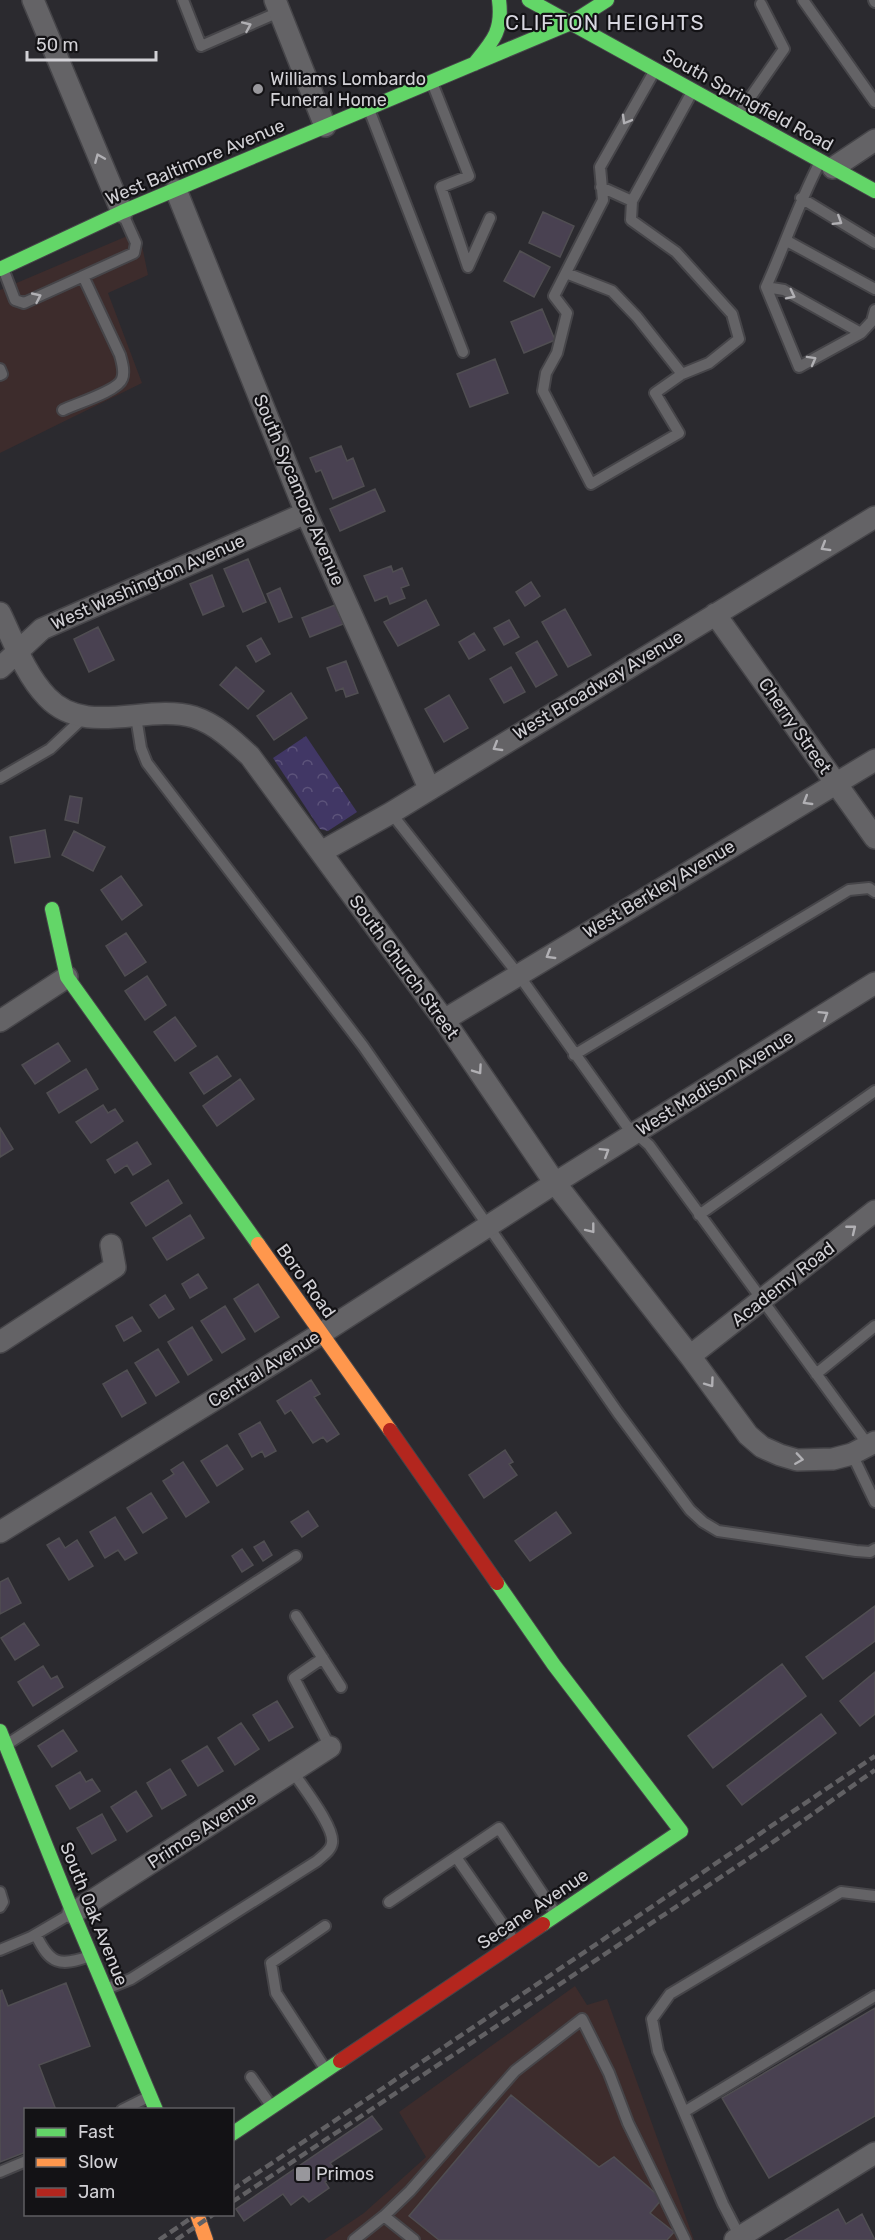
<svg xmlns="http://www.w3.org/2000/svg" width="875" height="2240" viewBox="0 0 875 2240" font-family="Rubik,sans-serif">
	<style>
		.commercial { fill: #3d2c2c }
		.forest { fill: url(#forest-crowns) }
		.building { fill: #494151; stroke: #504e52; stroke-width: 1.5 }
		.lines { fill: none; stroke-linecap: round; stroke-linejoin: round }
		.lane-casing { stroke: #464549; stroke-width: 14 }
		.street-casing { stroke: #464549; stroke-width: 24 }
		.fast-casing { stroke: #464549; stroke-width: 16 }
		.slow-casing { stroke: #464549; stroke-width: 16 }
		.jam-casing { stroke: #464549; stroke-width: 16 }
		.lane { stroke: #646366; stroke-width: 10 }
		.street { stroke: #646366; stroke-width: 21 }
		.fast { stroke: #63d668; stroke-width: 14 }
		.slow { stroke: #ff974d; stroke-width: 14 }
		.jam { stroke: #b3261e; stroke-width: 14 }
		.rail { stroke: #616063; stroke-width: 4.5; stroke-dasharray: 9 4.5; stroke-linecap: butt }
		.oneway { stroke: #b1b0b4 }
		.poi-dot { fill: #98979c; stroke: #131215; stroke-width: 2 }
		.labels { text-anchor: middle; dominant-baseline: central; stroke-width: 4.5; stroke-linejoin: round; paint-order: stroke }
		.poi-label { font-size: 18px; fill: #d2d1d6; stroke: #131215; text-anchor: start }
		.street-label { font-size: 18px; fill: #d2d1d6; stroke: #131215 }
		.quarter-label { font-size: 21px; letter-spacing: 1.5px; fill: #d8d7e0; stroke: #131215 }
	</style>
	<defs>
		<pattern id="forest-crowns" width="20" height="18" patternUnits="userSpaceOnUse" patternTransform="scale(1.5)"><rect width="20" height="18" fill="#413765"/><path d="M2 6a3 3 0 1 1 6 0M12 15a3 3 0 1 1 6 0" fill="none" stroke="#5c537a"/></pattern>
	</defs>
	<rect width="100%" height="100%" fill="#2b2a2f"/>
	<!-- commercial -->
	<path class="commercial" d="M 139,231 L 148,275 L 108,293 L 142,383 L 0,453 L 0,290 Z
		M 575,1986 L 587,2005 L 607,1999 L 694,2240 L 324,2240 L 364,2213 L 426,2157 L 399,2112 Z"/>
	<!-- forest -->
	<path class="forest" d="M 306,736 L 357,812 L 328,831 L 320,829 L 273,758 Z"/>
	<!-- building -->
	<path class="building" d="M 543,212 L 574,226 L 560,257 L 529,243 Z
		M 520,251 L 550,267 L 534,297 L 504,281 Z
		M 542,309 L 555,340 L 524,353 L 511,322 Z
		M 495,359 L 508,393 L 470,407 L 457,374 Z
		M 341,446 L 347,461 L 353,458 L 364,486 L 333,499 L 321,470 L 316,472 L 310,458 Z
		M 375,489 L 385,511 L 340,531 L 330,509 Z
		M 248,559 L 266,602 L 243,612 L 224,569 Z
		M 391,566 L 393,572 L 402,568 L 409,585 L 401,588 L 405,598 L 390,604 L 387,596 L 375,601 L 364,576 Z
		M 212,575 L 224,606 L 203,615 L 190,584 Z
		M 531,582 L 540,596 L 525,606 L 516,592 Z
		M 280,588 L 292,617 L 279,622 L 267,594 Z
		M 426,600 L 439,625 L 398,646 L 384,622 Z
		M 335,605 L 343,624 L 310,637 L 302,618 Z
		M 565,609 L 591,655 L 568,667 L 542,622 Z
		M 509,620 L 519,637 L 504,645 L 494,628 Z
		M 98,627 L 114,660 L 89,672 L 74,639 Z
		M 474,633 L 485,650 L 469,659 L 459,642 Z
		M 261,638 L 270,654 L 256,662 L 247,646 Z
		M 537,641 L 557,675 L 536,687 L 516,653 Z
		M 346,661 L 358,693 L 346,697 L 343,688 L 336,691 L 327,668 Z
		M 236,667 L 264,691 L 248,709 L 220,685 Z
		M 511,667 L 525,692 L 504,703 L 490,679 Z
		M 291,693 L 307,718 L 274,740 L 257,716 Z
		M 449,695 L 468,728 L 444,742 L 425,709 Z
		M 70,796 L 82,798 L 78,823 L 65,820 Z
		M 45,830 L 50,857 L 15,863 L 10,837 Z
		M 74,831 L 105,847 L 93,871 L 62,855 Z
		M 121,876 L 142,905 L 122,920 L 101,890 Z
		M 126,933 L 146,962 L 125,976 L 106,946 Z
		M 147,976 L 166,1005 L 145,1020 L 125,991 Z
		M 175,1017 L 196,1046 L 175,1061 L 154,1032 Z
		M 58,1043 L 70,1061 L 35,1084 L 22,1065 Z
		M 217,1056 L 231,1076 L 204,1094 L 190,1073 Z
		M 86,1069 L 98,1089 L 59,1113 L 47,1093 Z
		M 240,1079 L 254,1099 L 217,1126 L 203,1106 Z
		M 103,1105 L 108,1113 L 115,1109 L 123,1121 L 91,1143 L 76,1122 Z
		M 0,1128 L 13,1149 L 0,1157 Z
		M 137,1142 L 151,1164 L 133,1175 L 127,1165 L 115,1173 L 107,1160 Z
		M 168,1180 L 182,1203 L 146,1226 L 131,1203 Z
		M 190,1215 L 204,1238 L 167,1260 L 153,1238 Z
		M 198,1274 L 207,1288 L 190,1298 L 182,1284 Z
		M 258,1284 L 279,1317 L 255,1332 L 234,1299 Z
		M 165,1295 L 174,1309 L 159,1318 L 150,1305 Z
		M 225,1306 L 245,1339 L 222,1353 L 201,1321 Z
		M 132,1317 L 141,1331 L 124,1341 L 116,1326 Z
		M 192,1327 L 212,1360 L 188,1375 L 168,1342 Z
		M 158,1349 L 179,1382 L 156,1396 L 135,1363 Z
		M 127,1370 L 146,1403 L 122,1417 L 103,1384 Z
		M 311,1380 L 320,1394 L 314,1397 L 339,1434 L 327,1442 L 323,1437 L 313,1443 L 291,1410 L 285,1414 L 277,1401 Z
		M 260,1422 L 276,1451 L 265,1457 L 262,1451 L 252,1457 L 239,1434 Z
		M 227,1445 L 243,1469 L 217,1486 L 201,1461 Z
		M 505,1450 L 513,1462 L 509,1464 L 517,1475 L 484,1498 L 469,1475 Z
		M 183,1462 L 209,1502 L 186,1517 L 163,1481 L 174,1474 L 171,1470 Z
		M 151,1493 L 167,1518 L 143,1533 L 127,1508 Z
		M 308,1511 L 318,1526 L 302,1537 L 291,1522 Z
		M 556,1512 L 571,1533 L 530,1561 L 515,1541 Z
		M 115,1517 L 137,1553 L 125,1560 L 118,1550 L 105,1558 L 90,1532 Z
		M 59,1538 L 65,1548 L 77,1540 L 93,1566 L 69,1580 L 47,1545 Z
		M 264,1541 L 272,1555 L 263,1561 L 254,1547 Z
		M 242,1549 L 253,1565 L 242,1572 L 232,1556 Z
		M 8,1578 L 21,1603 L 0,1614 L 0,1582 Z
		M 875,1606 L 875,1641 L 823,1679 L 806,1657 Z
		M 24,1623 L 39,1645 L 15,1660 L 1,1638 Z
		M 782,1664 L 806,1696 L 713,1768 L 688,1736 Z
		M 43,1666 L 51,1679 L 57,1676 L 63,1687 L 33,1706 L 18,1682 Z
		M 875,1672 L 875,1714 L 860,1726 L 840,1701 Z
		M 277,1701 L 293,1727 L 269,1741 L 253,1715 Z
		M 821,1714 L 836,1733 L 742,1805 L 727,1786 Z
		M 241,1723 L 259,1749 L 235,1765 L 218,1738 Z
		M 63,1730 L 77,1751 L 52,1767 L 38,1746 Z
		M 207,1746 L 223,1771 L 198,1786 L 182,1761 Z
		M 170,1769 L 186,1795 L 162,1809 L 147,1783 Z
		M 80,1772 L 86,1782 L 92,1779 L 100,1791 L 70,1809 L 56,1786 Z
		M 136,1791 L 152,1816 L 127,1832 L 111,1807 Z
		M 102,1814 L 116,1840 L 92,1854 L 77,1828 Z
		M 66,1983 L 90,2046 L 39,2065 L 56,2110 L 26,2110 L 26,2152 L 0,2162 L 0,1991 L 2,1990 L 8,2006 Z
		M 875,2008 L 875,2116 L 769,2178 L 722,2098 Z
		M 511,2095 L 599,2167 L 614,2157 L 662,2199 L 650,2213 L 674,2232 L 667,2240 L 439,2240 L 409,2216 Z
		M 372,2116 L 382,2129 L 330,2163 L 338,2173 L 325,2182 L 329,2188 L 309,2202 L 303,2196 L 291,2205 L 283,2194 L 244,2221 L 236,2209 Z
		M 838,2209 L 846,2224 L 862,2214 L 875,2240 L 785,2240 Z"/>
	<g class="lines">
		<!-- lane casing -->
		<g class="lane-casing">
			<path id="lane" d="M 183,0 L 201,46 L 279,12
				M 803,0 L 875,102
				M 874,0 L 875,2
				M 433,85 L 469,176 L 441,187 L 468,267 L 490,218
				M 370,112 L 463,352
				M 738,115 L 784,49 L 761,4
				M 820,162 C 799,202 785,245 766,287 L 784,290 L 861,333 L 872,321 L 875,310
				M 601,187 L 632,201
				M 801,198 L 875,243
				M 787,241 L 875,289
				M 4,271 L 15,300 L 24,303 L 134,253 L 136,243 L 123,214
				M 566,273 L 612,291 L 637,317 L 682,374 L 655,393 L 679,433 L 591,484 L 543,391 L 546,373 L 557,353 L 567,313 L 554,296 L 603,200 L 600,167 L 655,70
				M 766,287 L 799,367 L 861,333
				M 0,369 L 2,374 L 0,375
				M 682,374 L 709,363 L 739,339 L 732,314 L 676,252 L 631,220 L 632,201 L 692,92
				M 63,410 C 75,404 118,391 122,379 C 125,372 122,362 120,355 L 83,276
				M 136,717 L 141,748 L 147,763 L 363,1046 L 618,1413 L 690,1510 L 703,1522 L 718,1531 L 856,1551 L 870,1552 L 875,1549
				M 0,778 L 50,749 L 84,717
				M 391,813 L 518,974 L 626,1125 L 649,1145 L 869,1446
				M 574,1055 L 849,890 L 869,888 L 875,892
				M 699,1215 L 875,1091
				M 816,1374 L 875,1326
				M 852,1454 L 875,1502
				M 296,1616 L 341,1687
				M 323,1658 L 294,1678 L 330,1747
				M 6,1745 L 296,1556
				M 456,1857 L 499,1828 L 556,1914
				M 0,1892 L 3,1902 L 0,1907
				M 389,1902 L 456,1857 L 515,1942
				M 325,1926 L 271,1963 L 276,1993 L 326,2070
				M 36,1935 C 50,1964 59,1967 90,1956
				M 0,1950 L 31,1937 L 72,1913
				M 106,1989 L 131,1979 L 317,1861 C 322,1856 331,1851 332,1843 C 335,1827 302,1786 293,1772
				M 251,2077 L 272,2107
				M 122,2110 L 150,2096
				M 684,2112 L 875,1996
				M 0,2172 L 26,2161
				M 740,2237 L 723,2204 L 658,2051 L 652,2019 L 670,1994 L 841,1892 L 875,1896
				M 354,2240 L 384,2216
				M 414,2240 L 384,2216 L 410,2191 L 515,2071 L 582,2019 L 609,2073 L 628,2123 L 685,2240"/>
		</g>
		<!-- street casing -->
		<g class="street-casing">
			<path id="street" d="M 33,0 L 122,212
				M 275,0 L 325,126
				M 833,168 L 875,140
				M 176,190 L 306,513 L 429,788
				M 0,613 C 14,642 25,674 47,697 C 86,738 147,703 194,717 C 216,724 234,741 250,756 L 444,1020 L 555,1183 L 690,1356 L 748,1435 L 762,1447 L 780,1455 L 797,1460 L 833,1459 L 852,1454 L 875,1442
				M 715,614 L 875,838
				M 0,668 L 42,629 L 306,513
				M 321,852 L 391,813 L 875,517
				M 444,1020 L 875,760
				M 0,1021 L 67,977
				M 0,1342 L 115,1267 L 111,1245
				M 690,1356 L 875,1211
				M 0,1532 L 322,1333 L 555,1183 L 875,983
				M 73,1913 L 330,1747
				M 735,2240 L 875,2153"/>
		</g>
		<!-- fast casing -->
		<g class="fast-casing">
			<path id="fast" d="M 529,0 L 875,191
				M 474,64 C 493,41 503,31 499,0
				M 0,269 L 122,212 L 571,23 L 607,0
				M 52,909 L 67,977 L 258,1244
				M 497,1583 L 554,1665 L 681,1831 L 543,1924
				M 0,1731 L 73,1913 L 156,2110
				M 232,2134 L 340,2061"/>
		</g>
		<!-- slow casing -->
		<g class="slow-casing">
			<path id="slow" d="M 258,1244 L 390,1430
				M 197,2214 L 206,2240"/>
		</g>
		<!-- jam casing -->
		<g class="jam-casing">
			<path id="jam" d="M 390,1430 L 497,1583
				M 340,2061 L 543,1924"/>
		</g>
		<!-- lane -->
		<use href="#lane" class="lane"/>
		<!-- street -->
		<use href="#street" class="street"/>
		<!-- fast -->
		<use href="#fast" class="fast"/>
		<!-- slow -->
		<use href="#slow" class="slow"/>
		<!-- jam -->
		<use href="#jam" class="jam"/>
		<!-- rail -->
		<path class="rail" d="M 232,2190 L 875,1756
			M 232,2202 L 763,1849 L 875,1770
			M 159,2240 L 197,2214
			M 176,2240 L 214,2214"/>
	</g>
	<!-- one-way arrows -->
	<defs><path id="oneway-chevron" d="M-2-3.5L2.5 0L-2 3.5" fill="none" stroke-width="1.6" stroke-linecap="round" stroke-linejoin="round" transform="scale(1.5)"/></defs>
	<g class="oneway">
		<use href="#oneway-chevron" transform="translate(247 26) rotate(-24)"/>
		<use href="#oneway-chevron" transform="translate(626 120) rotate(120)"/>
		<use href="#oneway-chevron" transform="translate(99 158) rotate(-113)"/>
		<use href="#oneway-chevron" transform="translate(838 221) rotate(32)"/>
		<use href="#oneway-chevron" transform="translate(791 295) rotate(27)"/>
		<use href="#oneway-chevron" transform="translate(37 297) rotate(-25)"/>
		<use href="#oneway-chevron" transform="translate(812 360) rotate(-29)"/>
		<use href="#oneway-chevron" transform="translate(825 547) rotate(149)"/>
		<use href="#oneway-chevron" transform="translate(497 747) rotate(149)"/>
		<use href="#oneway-chevron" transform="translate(807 801) rotate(149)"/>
		<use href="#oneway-chevron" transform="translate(550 955) rotate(149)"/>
		<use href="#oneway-chevron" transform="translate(824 1015) rotate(-32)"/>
		<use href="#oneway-chevron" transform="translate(478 1070) rotate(55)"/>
		<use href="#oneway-chevron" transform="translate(605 1152) rotate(-32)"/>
		<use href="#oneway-chevron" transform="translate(591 1229) rotate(52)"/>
		<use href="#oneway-chevron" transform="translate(852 1229) rotate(-39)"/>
		<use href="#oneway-chevron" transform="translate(710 1383) rotate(54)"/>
		<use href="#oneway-chevron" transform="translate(799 1459) rotate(8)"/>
	</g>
	<!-- markers -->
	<g class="poi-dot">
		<circle cx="258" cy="89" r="6"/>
		<rect x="295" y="2166" width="16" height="16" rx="3"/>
	</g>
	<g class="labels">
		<!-- poi labels -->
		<g class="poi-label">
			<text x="270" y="79">Williams Lombardo<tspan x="270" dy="21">Funeral Home</tspan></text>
			<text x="316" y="2174">Primos</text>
		</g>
		<!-- street labels -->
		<g class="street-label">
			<text transform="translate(748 100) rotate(29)">South Springfield Road</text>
			<text transform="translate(195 162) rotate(-23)">West Baltimore Avenue</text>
			<text transform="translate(299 490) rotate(67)">South Sycamore Avenue</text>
			<text transform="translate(148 582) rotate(-24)">West Washington Avenue</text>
			<text transform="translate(598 685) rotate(-31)">West Broadway Avenue</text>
			<text transform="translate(795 726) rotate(55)">Cherry Street</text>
			<text transform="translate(659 889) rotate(-31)">West Berkley Avenue</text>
			<text transform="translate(404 967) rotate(54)">South Church Street</text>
			<text transform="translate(715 1083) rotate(-32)">West Madison Avenue</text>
			<text transform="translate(306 1281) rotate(54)">Boro Road</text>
			<text transform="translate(783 1284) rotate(-38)">Academy Road</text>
			<text transform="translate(264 1369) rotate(-32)">Central Avenue</text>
			<text transform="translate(202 1830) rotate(-33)">Primos Avenue</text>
			<text transform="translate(533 1909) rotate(-34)">Secane Avenue</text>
			<text transform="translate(94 1914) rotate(68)">South Oak Avenue</text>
		</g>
		<!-- quarter labels -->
		<g class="quarter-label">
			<text x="605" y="22">CLIFTON HEIGHTS</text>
		</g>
	</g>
	<!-- legend -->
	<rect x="24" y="2108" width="210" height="108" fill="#131215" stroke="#5f5e62" stroke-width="1.5"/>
	<rect x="36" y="2128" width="30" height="9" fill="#63d668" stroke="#5f5e62" stroke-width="1.5"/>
	<text x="78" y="2138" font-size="18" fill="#d2d1d6">Fast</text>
	<rect x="36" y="2158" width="30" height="9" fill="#ff974d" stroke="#5f5e62" stroke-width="1.5"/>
	<text x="78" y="2168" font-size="18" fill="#d2d1d6">Slow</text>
	<rect x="36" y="2188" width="30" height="9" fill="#b3261e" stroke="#5f5e62" stroke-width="1.5"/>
	<text x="78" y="2198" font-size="18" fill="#d2d1d6">Jam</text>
	<!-- scale -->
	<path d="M27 51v9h129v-9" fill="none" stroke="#d2d1d6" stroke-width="3"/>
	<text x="36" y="51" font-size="18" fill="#d2d1d6" stroke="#131215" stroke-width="4.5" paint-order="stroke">50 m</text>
</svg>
